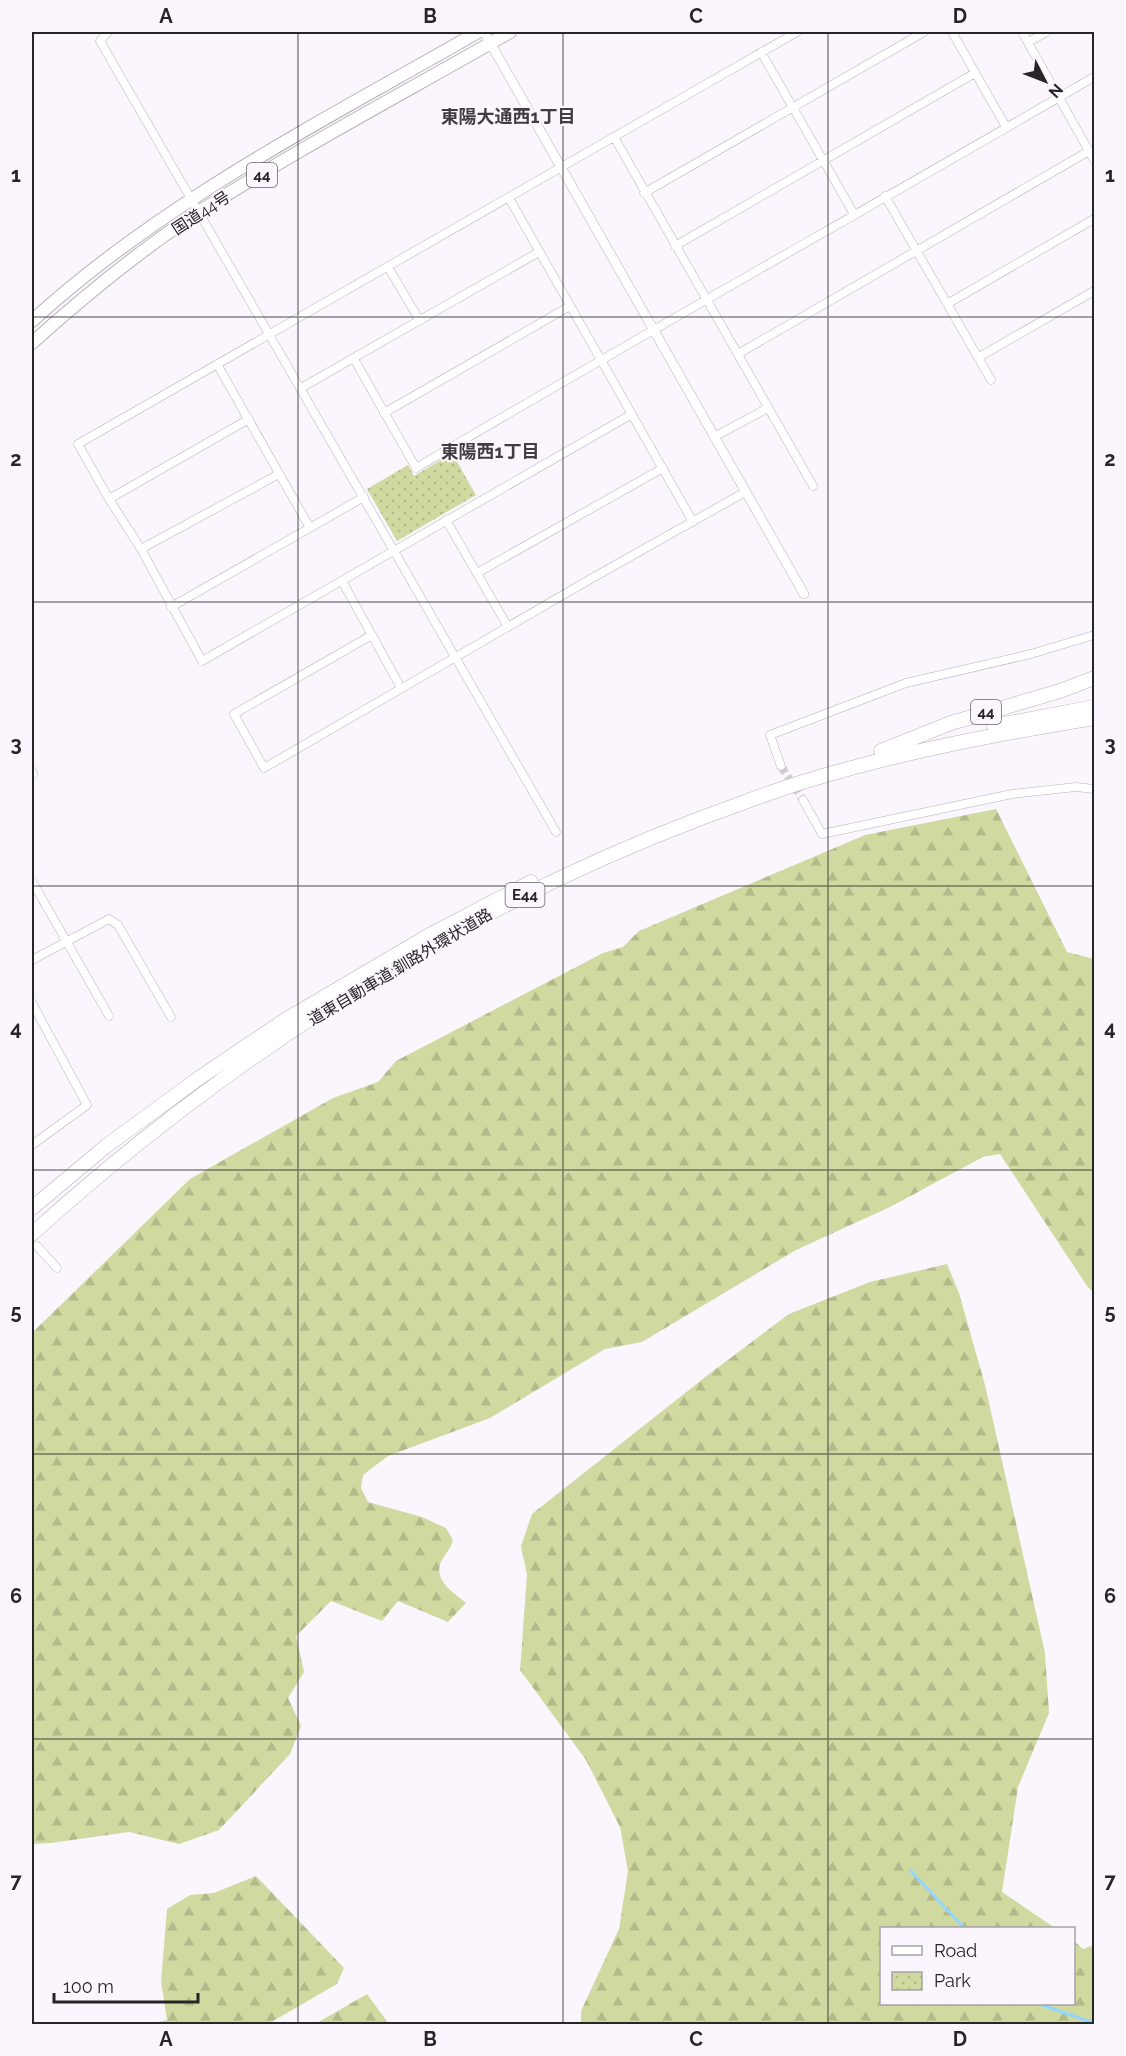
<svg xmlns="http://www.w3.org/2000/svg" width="1126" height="2056" viewBox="0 0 1126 2056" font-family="Raleway,'Noto Sans JP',sans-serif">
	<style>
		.forest { fill: url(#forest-firs) }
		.park { fill: url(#park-dots) }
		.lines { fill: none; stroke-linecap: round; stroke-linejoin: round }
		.stream { stroke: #94d5fd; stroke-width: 3 }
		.minor-tunnel { stroke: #d1ccd2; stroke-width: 8; stroke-dasharray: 8 4; stroke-linecap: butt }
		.minor-casing { stroke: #b7b2b9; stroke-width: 9 }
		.tertiary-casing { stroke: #b7b2b9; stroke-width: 10 }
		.trunk-casing { stroke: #b7b2b9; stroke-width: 14 }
		.motorway-casing { stroke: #b7b2b9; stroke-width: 15 }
		.minor { stroke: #fff; stroke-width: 8 }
		.tertiary { stroke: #fff; stroke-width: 9 }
		.trunk { stroke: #fff; stroke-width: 12 }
		.motorway { stroke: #fff; stroke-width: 14 }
		.grid { fill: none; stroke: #272528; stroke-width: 1.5; stroke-opacity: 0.55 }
		.labels { text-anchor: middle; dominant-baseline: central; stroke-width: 4.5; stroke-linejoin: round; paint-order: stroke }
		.shield { fill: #fbf6fd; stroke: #676468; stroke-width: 1.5 }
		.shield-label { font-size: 15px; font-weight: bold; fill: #272528 }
		.street-label { font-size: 16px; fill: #272528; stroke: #fbf6fd }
		.neighbourhood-label { font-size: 18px; font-weight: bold; fill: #413d43; stroke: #fbf6fd }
		.neatline { fill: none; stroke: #272528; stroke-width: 2 }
		.grid-label { font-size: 20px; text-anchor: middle; font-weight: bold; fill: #272528 }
	</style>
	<defs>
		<pattern id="forest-firs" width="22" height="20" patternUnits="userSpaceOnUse" patternTransform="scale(1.5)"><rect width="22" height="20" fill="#cfd9a0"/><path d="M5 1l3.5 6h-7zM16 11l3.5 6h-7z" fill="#b2ba8a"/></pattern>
		<pattern id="park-dots" width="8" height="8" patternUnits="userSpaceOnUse" patternTransform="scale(1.5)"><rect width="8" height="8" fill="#cfd9a0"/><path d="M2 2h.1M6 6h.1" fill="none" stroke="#b2ba8a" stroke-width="1.8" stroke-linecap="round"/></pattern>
	</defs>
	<rect width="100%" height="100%" fill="#fbf6fd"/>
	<!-- forest -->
	<path class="forest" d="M 996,809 L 1067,952 L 1094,959 L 1094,1293 L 1087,1286 L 1000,1154 L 983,1157 L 890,1207 L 796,1250 L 642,1342 L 605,1349 L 490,1418 L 388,1456 L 363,1475 L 361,1488 L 368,1502 L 422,1517 L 446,1528 L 453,1540 C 450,1552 442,1556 440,1565 C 435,1582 456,1594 466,1603 L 448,1622 L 398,1601 L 382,1621 L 331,1601 L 296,1636 L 304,1672 L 288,1698 L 301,1726 L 290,1754 L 219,1830 L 179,1844 L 129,1832 L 51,1843 L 32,1844 L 32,1333 L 190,1179 L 333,1098 L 378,1082 L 396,1061 L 603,953 L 623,947 L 639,931 L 865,835 Z
		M 947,1264 L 959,1293 L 985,1385 L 1045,1653 L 1049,1713 L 1018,1787 L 1002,1892 L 1055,1928 L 882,1928 L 882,2004 L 1074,2004 L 1074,1941 L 1083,1949 L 1094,1945 L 1094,2024 L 581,2024 L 581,2011 L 619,1929 L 628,1871 L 620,1827 L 586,1760 L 520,1670 L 527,1575 L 521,1546 L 532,1514 L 704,1378 L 789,1314 L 870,1282 Z
		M 256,1876 L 344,1968 L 337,1984 L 268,2024 L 150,2024 L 167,2020 L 161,1981 L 167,1909 L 190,1895 L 214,1893 Z
		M 367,1994 L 389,2024 L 315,2024 Z"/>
	<!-- park -->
	<path class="park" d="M 452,453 L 476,495 L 397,541 L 367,489 L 408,465 L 414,476 Z"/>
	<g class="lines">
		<!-- stream -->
		<path class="stream" d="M 911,1871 L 964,1928
			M 1039,2004 L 1088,2021 L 1094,2020"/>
		<!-- minor-tunnel -->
		<path class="minor-tunnel" d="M 781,766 L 803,800"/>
		<!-- minor casing -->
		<g class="minor-casing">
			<path id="minor" d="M 108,32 L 100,41 L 556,832
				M 952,32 L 1006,127
				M 1022,32 L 1094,160
				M 1028,42 L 1047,32
				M 761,52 L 854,214
				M 614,137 L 813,486
				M 644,193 L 924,32
				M 885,196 L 991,380
				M 509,198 L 693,522
				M 675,246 L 975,73
				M 388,267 L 420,321
				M 947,304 L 1094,219
				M 738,354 L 1089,151
				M 979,357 L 1094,291
				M 354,359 L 416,468 C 641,335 869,208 1094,77
				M 217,364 L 310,528
				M 301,388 L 539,252
				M 384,413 L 570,306
				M 632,414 L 202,661 L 141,549 L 109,499 L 78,444 L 797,32
				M 714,437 L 768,408
				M 109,499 L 249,419
				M 446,520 L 508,627
				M 141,549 L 279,474
				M 477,573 L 663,468
				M 342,581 L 401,688
				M 171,607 L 364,497
				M 372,635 L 234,714 L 264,768 L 594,577 L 745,492
				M 781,766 L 770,735 L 906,683 L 1031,654 L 1094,635
				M 32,771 L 33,774
				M 803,800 L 822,834 L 1012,794 L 1076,787 L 1094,789
				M 32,881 L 109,1016
				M 32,960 L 109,919 L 118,925 L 171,1017
				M 32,1003 L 87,1105 L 32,1145
				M 37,1246 L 57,1268"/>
		</g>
		<!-- tertiary casing -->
		<g class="tertiary-casing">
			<path id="tertiary" d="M 484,32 L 804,594"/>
		</g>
		<!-- trunk casing -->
		<g class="trunk-casing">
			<path id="trunk" d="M 32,321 C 163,201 325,120 478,32
				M 32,343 C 81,299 133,256 188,219 C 292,152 402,94 510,32"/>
		</g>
		<!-- motorway casing -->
		<g class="motorway-casing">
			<path id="motorway" d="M 994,726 L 1094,707
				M 881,751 L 951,723 L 1060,691 L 1094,678
				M 32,1208 L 105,1147 L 199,1078 L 285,1020 L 428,936 L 531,882
				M 32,1234 C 228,1057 457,910 704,817 C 738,805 772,791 806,781 C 901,752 997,734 1094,718"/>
		</g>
		<!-- minor -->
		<use href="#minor" class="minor"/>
		<!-- tertiary -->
		<use href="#tertiary" class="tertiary"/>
		<!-- trunk -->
		<use href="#trunk" class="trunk"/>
		<!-- motorway -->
		<use href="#motorway" class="motorway"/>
	</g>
	<!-- grid -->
	<path class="grid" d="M 298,32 L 298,2024M 563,32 L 563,2024M 828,32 L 828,2024M 32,317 L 1094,317M 32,602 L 1094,602M 32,886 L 1094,886M 32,1170 L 1094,1170M 32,1454 L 1094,1454M 32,1739 L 1094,1739"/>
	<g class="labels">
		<!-- shield labels -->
		<g class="shield">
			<rect x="247" y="163" width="30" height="24" rx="4.5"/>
			<rect x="971" y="700" width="30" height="24" rx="4.5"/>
			<rect x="505.5" y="883" width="39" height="24" rx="4.5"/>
		</g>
		<g class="shield-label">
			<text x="262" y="175">44</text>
			<text x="986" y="712">44</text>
			<text x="525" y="895">E44</text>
		</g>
		<!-- street labels -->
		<g class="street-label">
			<text transform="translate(201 213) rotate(-33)">国道44号</text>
			<text transform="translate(400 967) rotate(-31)">道東自動車道;釧路外環状道路</text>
		</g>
		<!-- neighbourhood labels -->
		<g class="neighbourhood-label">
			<text x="508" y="116">東陽大通西1丁目</text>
			<text x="490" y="451">東陽西1丁目</text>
		</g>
	</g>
	<!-- border -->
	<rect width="1126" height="2056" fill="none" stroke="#fbf6fd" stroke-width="66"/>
	<!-- legend -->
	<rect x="880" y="1927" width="195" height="78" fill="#fbf6fd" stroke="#a6a2a8" stroke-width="1.5"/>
	<rect x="892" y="1946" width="30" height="9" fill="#ffffff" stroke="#a6a2a8" stroke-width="1.5"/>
	<text x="934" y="1957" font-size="18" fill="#272528">Road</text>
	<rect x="892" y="1972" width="30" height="18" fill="url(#park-dots)" stroke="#a6a2a8" stroke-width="1.5"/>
	<text x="934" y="1987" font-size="18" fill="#272528">Park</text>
	<!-- north arrow -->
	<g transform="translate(1045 81) rotate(132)" stroke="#fbf6fd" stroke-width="4.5" paint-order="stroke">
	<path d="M0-4.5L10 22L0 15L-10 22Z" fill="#272528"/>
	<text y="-9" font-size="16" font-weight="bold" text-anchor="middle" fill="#272528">N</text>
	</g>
	<!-- scale -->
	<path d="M54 1993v9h144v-9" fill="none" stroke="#272528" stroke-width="3"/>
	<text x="63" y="1993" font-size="18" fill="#272528" stroke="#fbf6fd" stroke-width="4.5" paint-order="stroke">100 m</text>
	<rect x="33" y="33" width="1060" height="1990" class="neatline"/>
	<g class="grid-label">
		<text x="166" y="23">A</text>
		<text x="430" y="23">B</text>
		<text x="696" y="23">C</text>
		<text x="960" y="23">D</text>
		<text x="16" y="182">1</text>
		<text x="1110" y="182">1</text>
		<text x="16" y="466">2</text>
		<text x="1110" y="466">2</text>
		<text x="16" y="751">3</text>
		<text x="1110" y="751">3</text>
		<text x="16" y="1035">4</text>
		<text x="1110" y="1035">4</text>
		<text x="16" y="1319">5</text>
		<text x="1110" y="1319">5</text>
		<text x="16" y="1603">6</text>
		<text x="1110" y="1603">6</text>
		<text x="16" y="1888">7</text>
		<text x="1110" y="1888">7</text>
		<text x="166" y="2046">A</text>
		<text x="430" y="2046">B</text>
		<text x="696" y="2046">C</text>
		<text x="960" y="2046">D</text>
	</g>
</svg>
